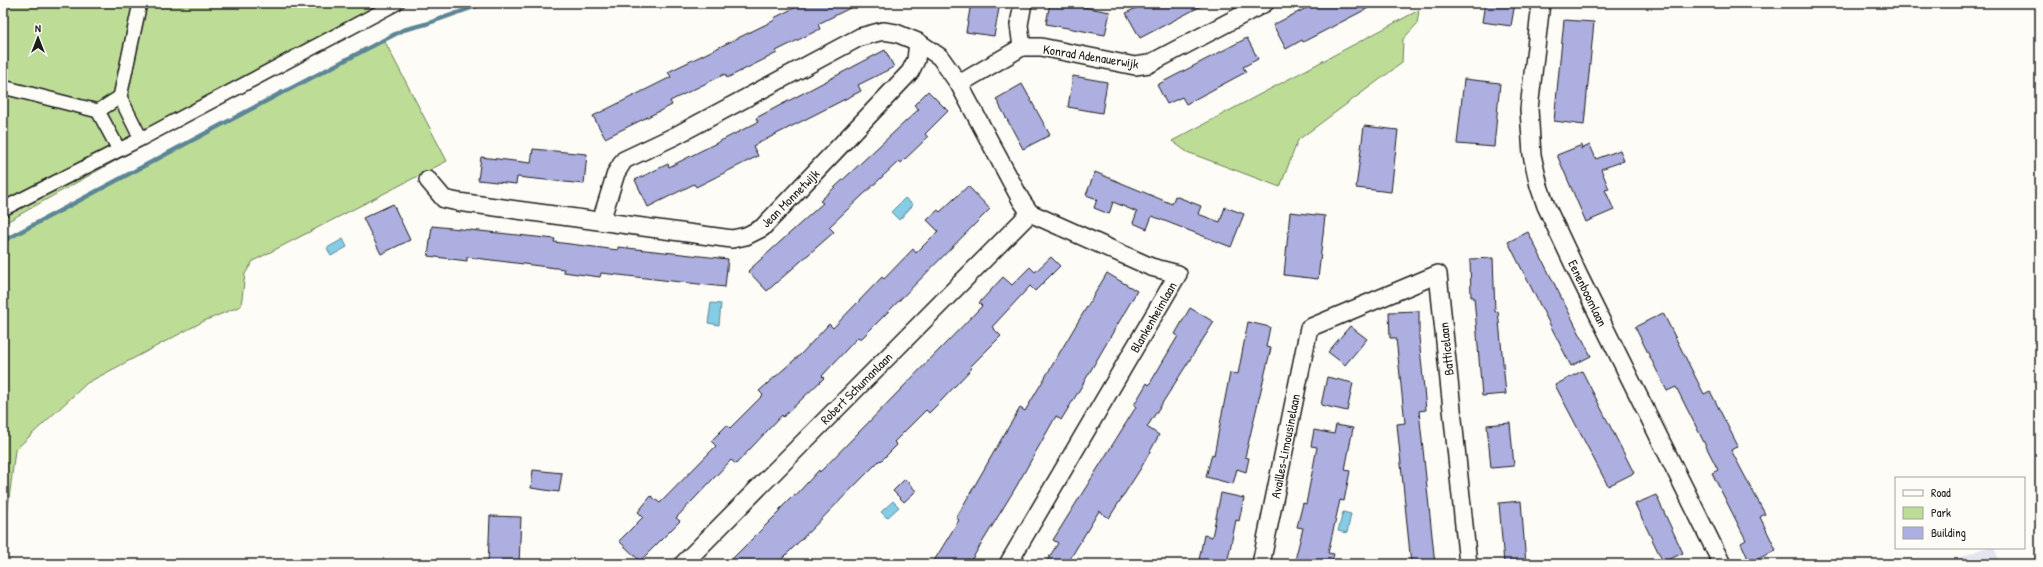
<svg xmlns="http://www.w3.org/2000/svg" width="2043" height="567" viewBox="0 0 2043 567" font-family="'Patrick Hand',sans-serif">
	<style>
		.built { fill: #e5e5f0 }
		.green { fill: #bddd96; stroke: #6c7c59 }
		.water { fill: #85cce6; stroke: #5b8695 }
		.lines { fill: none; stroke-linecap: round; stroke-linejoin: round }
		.stream { stroke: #5b8695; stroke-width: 4.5 }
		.building { fill: #acafe0; stroke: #1c1c1c }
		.pedestrian-casing { stroke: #1c1c1c; stroke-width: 16 }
		.minor-casing { stroke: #1c1c1c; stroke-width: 20 }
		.pedestrian { stroke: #fdfcf7; stroke-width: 13 }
		.minor { stroke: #fdfcf7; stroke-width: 17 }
		.labels { text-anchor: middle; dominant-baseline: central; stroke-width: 3; stroke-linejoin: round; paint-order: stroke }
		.street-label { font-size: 13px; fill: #1c1c1c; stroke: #fdfcf7 }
	</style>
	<rect width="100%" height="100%" fill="#fdfcf7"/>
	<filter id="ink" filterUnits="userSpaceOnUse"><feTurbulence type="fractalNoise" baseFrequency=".025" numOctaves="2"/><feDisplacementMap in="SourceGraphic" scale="8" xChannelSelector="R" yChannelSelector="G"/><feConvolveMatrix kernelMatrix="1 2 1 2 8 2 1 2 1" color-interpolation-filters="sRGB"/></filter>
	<g filter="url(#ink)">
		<!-- built -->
		<path class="built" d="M 1984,548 L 1994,548 L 2001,564 L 1944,564 Z"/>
		<!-- green -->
		<path class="green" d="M 3,3 L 410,3 C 272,73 137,148 3,224 Z
			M 483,3 L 488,3 L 426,25 L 403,31 L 384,40 L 447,161 L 253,261 L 245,274 L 241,306 L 204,321 L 87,383 L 15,450 L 3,549 L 3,241 L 347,60 L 346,58 L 403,29 L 425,23 Z
			M 1419,10 L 1417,24 L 1403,39 L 1402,63 L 1298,140 L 1280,187 L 1187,152 L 1172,141 Z"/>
		<!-- water -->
		<path class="water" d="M 905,198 L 913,205 L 899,220 L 891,212 Z
			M 343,239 L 347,247 L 331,256 L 327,248 Z
			M 711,303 L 721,304 L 719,325 L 708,323 Z
			M 893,501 L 899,507 L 887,518 L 881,512 Z
			M 1343,512 L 1351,514 L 1347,533 L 1338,531 Z"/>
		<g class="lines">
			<!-- stream -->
			<path class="stream" d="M 286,91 L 403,30 L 426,24 L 485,3
				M 3,241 L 283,92"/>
		</g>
		<!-- building -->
		<path class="building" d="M 804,3 L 860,3 L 818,24 L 820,29 L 776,51 L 777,53 L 727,78 L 725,74 L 670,101 L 672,105 L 605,138 L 593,116 L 671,77 L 668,72 L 775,20 L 774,18 Z
			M 971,3 L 1000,3 L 994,36 L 966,32 Z
			M 1050,3 L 1062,3 L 1110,12 L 1105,35 L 1046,24 Z
			M 1146,3 L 1207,3 L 1140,38 L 1126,13 Z
			M 1316,3 L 1378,3 L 1303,42 L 1302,40 L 1286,49 L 1273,25 Z
			M 1485,3 L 1515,3 L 1511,26 L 1482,22 Z
			M 1564,20 L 1594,22 L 1584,125 L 1554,121 Z
			M 1247,38 L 1258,59 L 1243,67 L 1246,72 L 1186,104 L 1182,97 L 1167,104 L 1157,85 Z
			M 885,50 L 894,67 L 858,85 L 861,91 L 753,146 L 758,156 L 696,187 L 694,184 L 648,207 L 635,180 L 668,164 L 669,167 L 758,122 L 756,118 Z
			M 1073,76 L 1107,82 L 1102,113 L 1068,107 Z
			M 1464,79 L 1500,83 L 1494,147 L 1457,144 Z
			M 1022,84 L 1050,135 L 1023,149 L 996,99 Z
			M 928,91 L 948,111 L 925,134 L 928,137 L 901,163 L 899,161 L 829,227 L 834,232 L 767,291 L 748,271 L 823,203 L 820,201 L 919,109 L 914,105 Z
			M 1364,126 L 1398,130 L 1391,192 L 1356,188 Z
			M 1582,145 L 1581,149 L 1590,145 L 1596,159 L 1620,150 L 1624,161 L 1601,169 L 1609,189 L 1605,190 L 1614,210 L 1586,222 L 1557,155 Z
			M 533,149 L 587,154 L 584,184 L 517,177 L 516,184 L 478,180 L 481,157 L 531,163 Z
			M 1095,172 L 1172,204 L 1175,196 L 1201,206 L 1198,214 L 1220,222 L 1225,207 L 1244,214 L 1231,247 L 1152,216 L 1147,229 L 1133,223 L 1137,212 L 1113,202 L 1109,214 L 1094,208 L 1097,199 L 1086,195 Z
			M 968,186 L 990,209 L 861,339 L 858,337 L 822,376 L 824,378 L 783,417 L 782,415 L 736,464 L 731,460 L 676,518 L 680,521 L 640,561 L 619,541 L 643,517 L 638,512 L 651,496 L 660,503 L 716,446 L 711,441 L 727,425 L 730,428 L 763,395 L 759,391 L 801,354 L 829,324 L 833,328 L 882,277 L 884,279 L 913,249 L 916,253 L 938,231 L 927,220 L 938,210 L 940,212 Z
			M 393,204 L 410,240 L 381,254 L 363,218 Z
			M 1290,212 L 1325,216 L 1318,279 L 1284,275 Z
			M 432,226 L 555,239 L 554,242 L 618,250 L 618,247 L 728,259 L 725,287 L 601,273 L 600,277 L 563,272 L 564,269 L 467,257 L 467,261 L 428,256 Z
			M 1528,232 L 1591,356 L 1571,366 L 1508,242 Z
			M 1051,257 L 1060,266 L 1035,291 L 1030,286 L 992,327 L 1001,336 L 970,367 L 972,368 L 941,401 L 929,413 L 926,410 L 894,442 L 897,445 L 881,461 L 880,460 L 777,564 L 727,564 L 780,511 L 779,510 L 795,494 L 796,495 L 819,470 L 820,472 L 982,306 L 979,303 L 1003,277 L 1012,285 L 1030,267 L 1035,272 Z
			M 1493,258 L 1495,312 L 1498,311 L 1506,394 L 1482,396 L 1474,297 L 1471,297 L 1470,259 Z
			M 1107,273 L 1137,291 L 1077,394 L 1061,420 L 1056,416 L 1016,487 L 969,564 L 932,564 L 959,520 L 956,518 L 1002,438 L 1020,408 L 1025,411 Z
			M 1190,308 L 1214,322 L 1147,427 L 1159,435 L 1141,468 L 1109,518 L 1099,511 L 1067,564 L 1045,564 L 1058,543 L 1053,540 L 1136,407 L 1134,405 L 1147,383 L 1149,385 L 1178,336 L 1175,334 Z
			M 1419,311 L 1419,337 L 1426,410 L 1419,411 L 1435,564 L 1411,564 L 1397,424 L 1405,423 L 1396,338 L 1390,338 L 1389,312 Z
			M 1663,313 L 1704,394 L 1710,391 L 1738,446 L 1731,450 L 1765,514 L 1760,517 L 1776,550 L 1750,563 L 1741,543 L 1746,540 L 1712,473 L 1718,470 L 1676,387 L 1667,391 L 1635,327 Z
			M 1248,322 L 1270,327 L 1266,347 L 1271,348 L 1245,457 L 1249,458 L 1246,472 L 1237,469 L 1233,484 L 1206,477 L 1212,454 L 1214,455 L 1230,373 L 1238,374 Z
			M 1350,326 L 1367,339 L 1345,365 L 1328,352 Z
			M 1582,371 L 1634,473 L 1608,486 L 1555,385 Z
			M 1327,377 L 1353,383 L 1347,411 L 1321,405 Z
			M 1510,423 L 1514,466 L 1491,468 L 1487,425 Z
			M 1336,425 L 1353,428 L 1345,470 L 1350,471 L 1344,501 L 1340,500 L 1328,553 L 1334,554 L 1331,564 L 1294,564 L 1303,528 L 1297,527 L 1303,503 L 1306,504 L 1317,447 L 1311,446 L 1314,430 L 1334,434 Z
			M 533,470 L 562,473 L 559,492 L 531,488 Z
			M 905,479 L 916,491 L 904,502 L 893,491 Z
			M 1221,493 L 1244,498 L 1239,521 L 1236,520 L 1227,564 L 1199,560 L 1204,535 L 1212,537 Z
			M 1656,495 L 1683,553 L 1663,562 L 1635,504 Z
			M 1521,501 L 1526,564 L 1504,564 L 1499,503 Z
			M 490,516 L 521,517 L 519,564 L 488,564 Z"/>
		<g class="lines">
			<!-- pedestrian casing -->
			<g class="pedestrian-casing">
				<path id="pedestrian" d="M 3,87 L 98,111 L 120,97 L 140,3
					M 98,111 L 119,150 L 141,139 L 120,97
					M 141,139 L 397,3
					M 3,209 L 119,150"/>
			</g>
			<!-- minor casing -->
			<g class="minor-casing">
				<path id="minor" d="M 1541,3 L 1529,109 L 1532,155 L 1539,186 L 1546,206 L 1579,276 L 1722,564
					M 1022,47 L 1019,25 L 1023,3
					M 959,84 L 1022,47 L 1041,47 L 1135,66 L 1149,64 L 1265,3
					M 428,180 L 444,199 L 458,202 L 732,239 L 746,236 L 762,228 L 910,72 L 916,60 L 918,42
					M 601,221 L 616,173 L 624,160 L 675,136 L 860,37 L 883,31 L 896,33 L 918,42 L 940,57 L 959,84 L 1021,200 L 1030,213 L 1151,267 L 1178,274 L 1008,564
					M 683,564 L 1030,213
					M 1261,564 L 1309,328 L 1438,274 L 1468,564"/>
			</g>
			<!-- pedestrian -->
			<use href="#pedestrian" class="pedestrian"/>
			<!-- minor -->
			<use href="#minor" class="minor"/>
		</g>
	</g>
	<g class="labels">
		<!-- street labels -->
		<g class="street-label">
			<text transform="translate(1091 56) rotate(9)">Konrad Adenauerwijk</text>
			<text transform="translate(790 198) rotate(-45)">Jean Monnetwijk</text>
			<text transform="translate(1588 293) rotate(64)">Eenenboomlaan</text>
			<text transform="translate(1153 317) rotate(-60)">Blankenheimlaan</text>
			<text transform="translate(1446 349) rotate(-96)">Batticelaan</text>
			<text transform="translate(856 388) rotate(-45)">Robert Schumanlaan</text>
			<text transform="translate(1285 446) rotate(-79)">Availles-Limousinelaan</text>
		</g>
	</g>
	<!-- margin -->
	<rect width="2043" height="567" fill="none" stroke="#fdfcf7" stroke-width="16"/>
	<rect x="8" y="8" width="2027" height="551" fill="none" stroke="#1c1c1c" stroke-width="1.5" filter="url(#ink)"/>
	<!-- legend -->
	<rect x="1895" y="477" width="130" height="72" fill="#fdfcf7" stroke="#a3a29f"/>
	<rect x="1903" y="490" width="20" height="6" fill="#fdfcf7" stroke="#a3a29f"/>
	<text x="1931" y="497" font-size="12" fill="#1c1c1c">Road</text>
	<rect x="1903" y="507" width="20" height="12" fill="#bddd96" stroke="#a3a29f"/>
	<text x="1931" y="517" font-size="12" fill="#1c1c1c">Park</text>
	<rect x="1903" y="527" width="20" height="12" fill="#acafe0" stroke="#a3a29f"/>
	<text x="1931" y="537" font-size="12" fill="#1c1c1c">Building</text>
	<!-- north arrow -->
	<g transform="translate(38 38)" stroke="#fdfcf7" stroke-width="3" paint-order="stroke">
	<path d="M0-3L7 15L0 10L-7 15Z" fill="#1c1c1c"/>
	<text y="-6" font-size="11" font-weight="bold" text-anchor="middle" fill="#1c1c1c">N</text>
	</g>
</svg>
